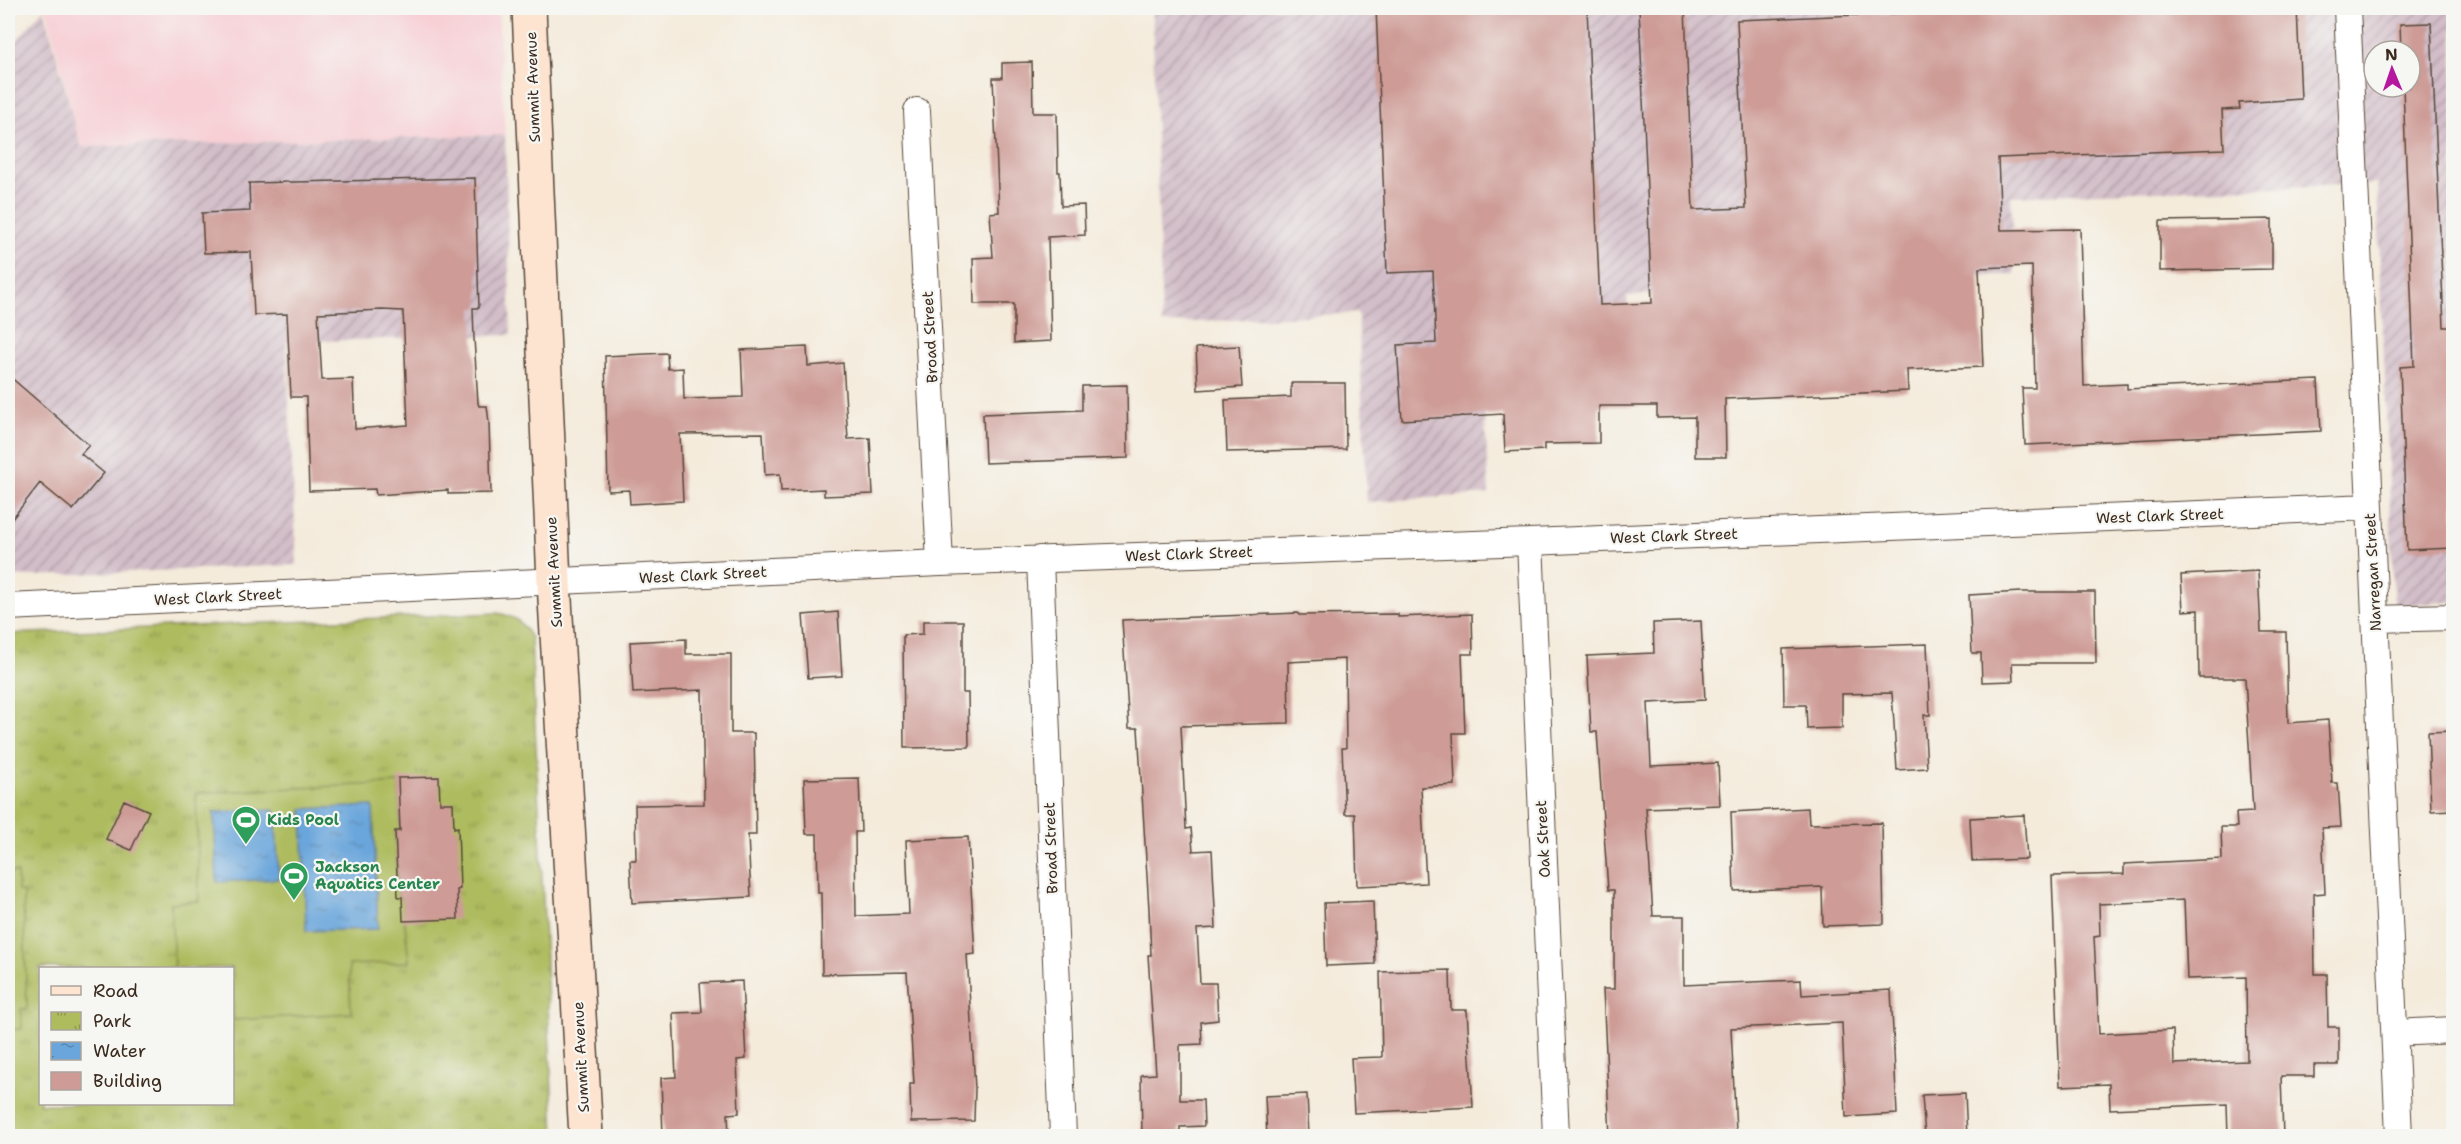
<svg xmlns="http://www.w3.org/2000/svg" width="2461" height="1144" viewBox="0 0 2461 1144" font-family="'Shantell Sans',sans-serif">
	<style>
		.built { fill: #f7cfd5 }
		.industrial { fill: url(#industrial-furrows); fill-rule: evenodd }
		.park { fill: url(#park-tufts); stroke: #74733e; stroke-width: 1.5; fill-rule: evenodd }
		.pitch { fill: #aebc5e; stroke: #74733e; stroke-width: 1.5 }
		.water { fill: url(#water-ripples); stroke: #52687c; stroke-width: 1.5 }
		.building { fill: #ce9b96; fill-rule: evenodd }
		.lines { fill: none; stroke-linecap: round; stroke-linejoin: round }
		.street-casing { stroke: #57473a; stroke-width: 28 }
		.secondary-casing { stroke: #57473a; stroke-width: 36 }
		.street { stroke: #fff; stroke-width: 26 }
		.secondary { stroke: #fde4d1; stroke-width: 33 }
		.labels { text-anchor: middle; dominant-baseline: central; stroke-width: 4.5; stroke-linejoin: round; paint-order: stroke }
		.street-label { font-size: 15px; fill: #3b2a1e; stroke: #f6f6f2 }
		.leisure-label { font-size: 15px; font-weight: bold; fill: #27864d; stroke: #f6f6f2; text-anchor: start }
	</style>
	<defs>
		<pattern id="industrial-furrows" width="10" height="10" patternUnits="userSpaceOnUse" patternTransform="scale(1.5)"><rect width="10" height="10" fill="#d2bdc8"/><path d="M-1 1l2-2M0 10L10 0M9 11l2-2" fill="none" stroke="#ac9aa2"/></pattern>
		<pattern id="park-tufts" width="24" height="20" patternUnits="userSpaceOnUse" patternTransform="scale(1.5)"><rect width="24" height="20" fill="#aebc5e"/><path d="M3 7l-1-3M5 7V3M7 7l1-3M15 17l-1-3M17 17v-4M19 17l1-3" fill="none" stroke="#8f994d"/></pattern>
		<pattern id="water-ripples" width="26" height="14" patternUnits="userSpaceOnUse" patternTransform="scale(1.5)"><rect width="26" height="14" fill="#6aa6db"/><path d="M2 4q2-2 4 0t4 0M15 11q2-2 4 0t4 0" fill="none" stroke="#5887b1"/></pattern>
	</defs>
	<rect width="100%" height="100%" fill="#f6f6f2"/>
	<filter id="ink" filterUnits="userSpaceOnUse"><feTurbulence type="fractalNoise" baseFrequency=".0167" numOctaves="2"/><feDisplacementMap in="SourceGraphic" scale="12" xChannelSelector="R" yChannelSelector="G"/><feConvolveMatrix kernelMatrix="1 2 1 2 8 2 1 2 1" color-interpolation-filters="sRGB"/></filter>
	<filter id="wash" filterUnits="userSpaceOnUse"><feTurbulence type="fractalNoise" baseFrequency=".008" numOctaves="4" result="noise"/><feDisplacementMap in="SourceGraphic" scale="24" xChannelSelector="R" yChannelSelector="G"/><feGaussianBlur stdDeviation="1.35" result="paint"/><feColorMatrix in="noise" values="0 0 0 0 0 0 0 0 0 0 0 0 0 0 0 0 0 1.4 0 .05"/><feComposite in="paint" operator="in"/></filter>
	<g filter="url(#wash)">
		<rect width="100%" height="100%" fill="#f4ebdb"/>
		<!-- built -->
		<path class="built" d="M 46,8 L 498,8 L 505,135 L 81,147 Z"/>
		<!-- industrial -->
		<path class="industrial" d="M 44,8 L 81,147 L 505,135 L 511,335 L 286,342 L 297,565 L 8,577 L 8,51 Z
			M 1152,8 L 2453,8 L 2453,602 L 2394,605 L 2377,184 L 2011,196 L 2015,274 L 1627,296 L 1629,341 L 1481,347 L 1489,494 L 1367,502 L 1358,313 L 1162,324 ZM 2374,51 L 2410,51 L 2410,87 L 2374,87 Z"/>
		<!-- park -->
		<path class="park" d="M 497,613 C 517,617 521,621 531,638 L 554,1136 L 8,1136 L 8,634 ZM 40,968 L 232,968 L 232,1104 L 40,1104 Z"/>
		<!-- pitch -->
		<path class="pitch" d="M 399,783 L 400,831 L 395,831 L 398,897 L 402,897 L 409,962 L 349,965 L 351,1013 L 233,1020 L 232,968 L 174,968 L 171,903 L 199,901 L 196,793 Z
			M 17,872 L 18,891 L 23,892 L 27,1009 L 21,1009 L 22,1029 L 8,1030 L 8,873 Z"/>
		<!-- water -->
		<path class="water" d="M 373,806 L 378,929 L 306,931 L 302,809 Z
			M 275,810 L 279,879 L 217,882 L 214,812 Z"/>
		<g id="blocks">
			<!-- building -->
			<path class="building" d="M 1376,8 L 1587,8 L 1600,305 L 1652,303 L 1639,8 L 1685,8 L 1693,210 L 1746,208 L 1737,20 L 2033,8 L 2297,8 L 2301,99 L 2239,103 L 2240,109 L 2222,110 L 2224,149 L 1998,158 L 2001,230 L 2080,229 L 2084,386 L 2127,384 L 2127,389 L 2318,380 L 2321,431 L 2025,445 L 2022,388 L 2035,388 L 2032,266 L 1979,268 L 1983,367 L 1907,370 L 1908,391 L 1725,399 L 1726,457 L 1695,457 L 1695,417 L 1657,418 L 1657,406 L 1599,406 L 1599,443 L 1544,444 L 1544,450 L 1505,452 L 1503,414 L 1402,420 L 1397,345 L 1436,343 L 1433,271 L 1387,273 Z
				M 2431,23 L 2444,327 L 2454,327 L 2454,548 L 2407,550 L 2400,367 L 2414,366 L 2403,87 L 2410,87 L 2410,51 L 2401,51 L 2400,24 Z
				M 1032,62 L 1033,113 L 1057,113 L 1058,172 L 1060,172 L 1061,206 L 1084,205 L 1085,235 L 1048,237 L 1051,341 L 1014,343 L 1014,304 L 974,304 L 973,258 L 993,257 L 990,213 L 999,212 L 993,78 L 1002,78 L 1002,63 Z
				M 475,178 L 479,308 L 473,308 L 474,338 L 478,403 L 479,406 L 487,406 L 489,423 L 491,493 L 448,494 L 448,490 L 376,495 L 375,489 L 309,491 L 306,397 L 291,397 L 287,314 L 254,315 L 251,252 L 204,253 L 202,213 L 250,211 L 249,183 ZM 382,310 L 403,311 L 408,425 L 355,429 L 353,379 L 322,380 L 318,313 Z
				M 2272,219 L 2272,269 L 2160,271 L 2160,221 Z
				M 1239,346 L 1242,387 L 1198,390 L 1196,348 Z
				M 807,347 L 808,366 L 843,363 L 848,439 L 870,438 L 873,494 L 824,496 L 824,489 L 781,491 L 780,474 L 765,475 L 763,433 L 680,434 L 683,501 L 630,504 L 629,490 L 608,491 L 605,356 L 667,353 L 668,369 L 683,368 L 684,399 L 743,397 L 741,350 Z
				M 8,375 L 89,445 L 81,454 L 104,473 L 73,510 L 40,483 L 8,524 Z
				M 1291,383 L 1345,383 L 1346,449 L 1227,452 L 1225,400 L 1291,397 Z
				M 1127,385 L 1128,458 L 985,463 L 983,414 L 1082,410 L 1082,386 Z
				M 2258,571 L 2261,632 L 2286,632 L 2288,723 L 2328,720 L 2332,783 L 2338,783 L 2341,827 L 2322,828 L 2325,893 L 2314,894 L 2315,974 L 2327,974 L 2328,1027 L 2339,1027 L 2339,1065 L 2314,1065 L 2314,1076 L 2281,1076 L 2283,1137 L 2228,1137 L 2227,1104 L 2110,1109 L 2109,1084 L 2060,1086 L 2052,876 L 2124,874 L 2124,864 L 2222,859 L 2221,827 L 2237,827 L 2236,813 L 2253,812 L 2245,678 L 2199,678 L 2198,610 L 2183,611 L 2181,575 ZM 2184,900 L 2187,979 L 2246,977 L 2247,1061 L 2174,1064 L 2173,1030 L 2099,1034 L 2094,937 L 2100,936 L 2099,904 Z
				M 2021,592 L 2095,592 L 2096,663 L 2012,663 L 2013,681 L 1982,682 L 1981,653 L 1972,653 L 1969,595 Z
				M 838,612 L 842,676 L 808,678 L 803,615 Z
				M 1298,613 L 1299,615 L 1398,614 L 1398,617 L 1472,614 L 1473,654 L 1462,654 L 1465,733 L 1453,733 L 1455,785 L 1421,787 L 1426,883 L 1357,886 L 1355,814 L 1345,814 L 1342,748 L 1346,748 L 1345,659 L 1288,662 L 1289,723 L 1181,726 L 1186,829 L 1191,828 L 1193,851 L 1212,850 L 1216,928 L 1197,929 L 1200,983 L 1216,983 L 1218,1020 L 1201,1022 L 1202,1044 L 1180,1045 L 1180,1100 L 1203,1100 L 1204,1126 L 1180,1127 L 1180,1137 L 1142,1137 L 1141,1075 L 1156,1074 L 1148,955 L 1151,955 L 1149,909 L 1138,728 L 1129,728 L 1122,620 Z
				M 923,621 L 963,621 L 963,693 L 968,693 L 969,747 L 904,748 L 903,635 L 923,634 Z
				M 1701,621 L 1705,700 L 1648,703 L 1651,766 L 1718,763 L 1720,805 L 1646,808 L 1653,916 L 1684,916 L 1684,985 L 1801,980 L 1802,995 L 1891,990 L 1897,1114 L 1846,1117 L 1842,1023 L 1731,1028 L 1736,1132 L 1610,1137 L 1603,989 L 1614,989 L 1614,890 L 1608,890 L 1597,732 L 1591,732 L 1587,656 L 1654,653 L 1653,623 Z
				M 686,639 L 686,654 L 731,654 L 731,733 L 754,733 L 756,835 L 748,835 L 751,897 L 632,903 L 630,860 L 636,860 L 635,805 L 704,804 L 702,690 L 633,693 L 630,642 Z
				M 1927,644 L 1930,715 L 1924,715 L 1927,768 L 1897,770 L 1892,693 L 1842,694 L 1842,728 L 1807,729 L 1806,705 L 1784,705 L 1783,649 Z
				M 2454,731 L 2454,810 L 2431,811 L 2428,732 Z
				M 439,777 L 440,803 L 453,803 L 454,828 L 458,827 L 460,889 L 457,890 L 458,919 L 403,921 L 402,897 L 398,897 L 395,831 L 400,831 L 398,778 Z
				M 859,778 L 861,832 L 855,832 L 856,916 L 909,914 L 906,840 L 968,837 L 975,954 L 967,955 L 975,1088 L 974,1121 L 911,1122 L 910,1084 L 914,1084 L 907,972 L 822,974 L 821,893 L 818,893 L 817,834 L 806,834 L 804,779 Z
				M 124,800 L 149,811 L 131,850 L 106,839 Z
				M 1808,808 L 1809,824 L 1882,823 L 1884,924 L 1823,926 L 1822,887 L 1734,891 L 1731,812 Z
				M 2024,815 L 2027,859 L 1972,861 L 1970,818 Z
				M 1373,901 L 1375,964 L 1326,966 L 1324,903 Z
				M 1450,970 L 1451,1010 L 1467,1010 L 1473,1107 L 1354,1113 L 1351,1058 L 1382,1057 L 1380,972 Z
				M 742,981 L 746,1059 L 737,1060 L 739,1113 L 728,1114 L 729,1137 L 663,1137 L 661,1078 L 676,1077 L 673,1013 L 702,1012 L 700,983 Z
				M 1965,1093 L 1967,1137 L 1925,1137 L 1922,1095 Z
				M 1307,1094 L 1309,1137 L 1267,1137 L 1265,1096 Z"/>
		</g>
	</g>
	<g filter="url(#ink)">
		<use href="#blocks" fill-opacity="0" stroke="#57473a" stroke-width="1.5"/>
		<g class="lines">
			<!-- street casing -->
			<g class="street-casing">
				<path id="street" d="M 2347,8 L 2399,1136
					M 917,111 L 940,563
					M 1530,542 L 1556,1136
					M 1040,559 L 1063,1136
					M 8,607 L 940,563 L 1530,542 L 2370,507
					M 2375,619 L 2454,617
					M 2395,1033 L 2454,1030"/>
			</g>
			<!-- secondary casing -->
			<g class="secondary-casing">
				<path id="secondary" d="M 529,8 L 554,582 L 586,1136"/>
			</g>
			<!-- street -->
			<use href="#street" class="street"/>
			<!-- secondary -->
			<use href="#secondary" class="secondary"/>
		</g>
	</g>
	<!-- icons -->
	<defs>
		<g id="stadium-pin" transform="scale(1.5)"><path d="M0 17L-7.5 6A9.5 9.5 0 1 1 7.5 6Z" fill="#2e9e5b" stroke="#f6f6f2"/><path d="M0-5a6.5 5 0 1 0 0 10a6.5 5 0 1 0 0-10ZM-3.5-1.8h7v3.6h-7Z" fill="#fff"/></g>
	</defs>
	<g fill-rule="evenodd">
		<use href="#stadium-pin" x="246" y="820"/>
		<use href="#stadium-pin" x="294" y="876"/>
	</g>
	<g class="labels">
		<!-- street labels -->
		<g class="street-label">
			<text transform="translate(533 87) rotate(-92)">Summit Avenue</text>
			<text transform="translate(930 337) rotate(-93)">Broad Street</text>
			<text transform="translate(2160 516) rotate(-2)">West Clark Street</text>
			<text transform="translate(1674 536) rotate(-2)">West Clark Street</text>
			<text transform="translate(1189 554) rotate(-2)">West Clark Street</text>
			<text transform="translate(554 572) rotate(-93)">Summit Avenue</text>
			<text transform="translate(2373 572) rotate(-93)">Narregan Street</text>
			<text transform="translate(703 575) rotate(-3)">West Clark Street</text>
			<text transform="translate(218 597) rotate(-3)">West Clark Street</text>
			<text transform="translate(1543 839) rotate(-93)">Oak Street</text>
			<text transform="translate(1051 848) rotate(-92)">Broad Street</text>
			<text transform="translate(581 1057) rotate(-93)">Summit Avenue</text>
		</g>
		<!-- leisure labels -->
		<g class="leisure-label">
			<text x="267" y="820">Kids Pool</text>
			<text x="315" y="867">Jackson<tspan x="315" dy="17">Aquatics Center</tspan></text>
		</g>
	</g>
	<!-- margin -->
	<rect width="2461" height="1144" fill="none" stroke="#f6f6f2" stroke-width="30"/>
	<!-- legend -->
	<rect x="39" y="967" width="195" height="138" fill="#f6f6f2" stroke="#aba49d" stroke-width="1.5"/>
	<rect x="51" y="986" width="30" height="9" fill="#fde4d1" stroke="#aba49d" stroke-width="1.5"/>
	<text x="93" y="997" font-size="18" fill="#3b2a1e">Road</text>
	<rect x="51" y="1012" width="30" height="18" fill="url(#park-tufts)" stroke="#aba49d" stroke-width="1.5"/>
	<text x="93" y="1027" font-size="18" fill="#3b2a1e">Park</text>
	<rect x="51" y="1042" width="30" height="18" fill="url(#water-ripples)" stroke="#aba49d" stroke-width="1.5"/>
	<text x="93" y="1057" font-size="18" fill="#3b2a1e">Water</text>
	<rect x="51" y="1072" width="30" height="18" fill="#ce9b96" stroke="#aba49d" stroke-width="1.5"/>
	<text x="93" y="1087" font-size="18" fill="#3b2a1e">Building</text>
	<!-- north arrow -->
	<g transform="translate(2392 69) rotate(358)"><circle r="28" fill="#f6f6f2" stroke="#aba49d" stroke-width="1.5"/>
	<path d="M0-4.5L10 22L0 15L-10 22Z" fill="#b5179e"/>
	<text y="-9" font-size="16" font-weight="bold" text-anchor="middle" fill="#3b2a1e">N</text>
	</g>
</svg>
